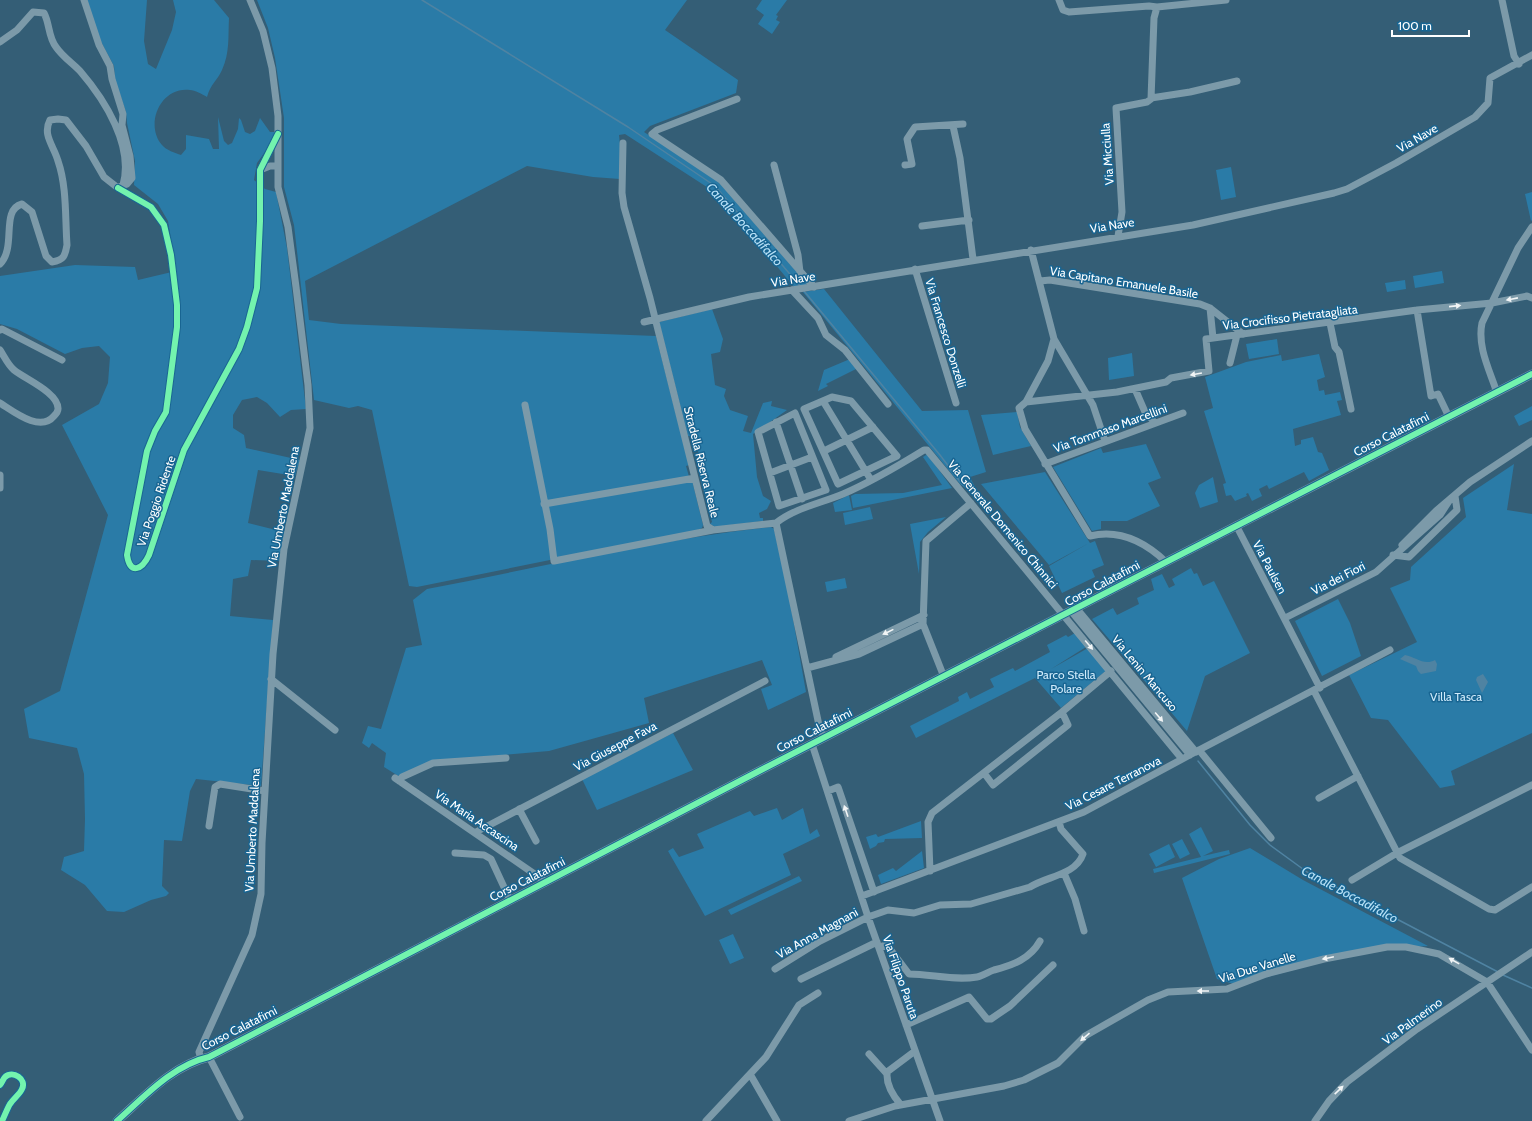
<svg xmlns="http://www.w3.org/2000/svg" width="1532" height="1121" viewBox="0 0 1532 1121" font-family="Cabin,sans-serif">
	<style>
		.green { fill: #2a7ba7 }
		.water { fill: #4f83a2 }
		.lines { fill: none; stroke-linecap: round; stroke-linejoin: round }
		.stream { stroke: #4f83a2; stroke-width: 1.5 }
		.minor { stroke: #7c9aa9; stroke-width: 7 }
		.major { stroke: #7b98a8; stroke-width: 9 }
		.cycleway-casing { stroke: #186592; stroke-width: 8 }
		.cycleway { stroke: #73f3ae; stroke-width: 6 }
		.oneway { fill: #f2f5f6 }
		.labels { text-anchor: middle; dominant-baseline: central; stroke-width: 3; stroke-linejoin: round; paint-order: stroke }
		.street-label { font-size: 12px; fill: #fff; stroke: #186592 }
		.park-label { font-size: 12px; fill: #cfebfb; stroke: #186592 }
		.water-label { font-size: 13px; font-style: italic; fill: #b8e1f7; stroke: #186592 }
	</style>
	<rect width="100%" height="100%" fill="#345e76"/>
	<!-- green -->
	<path class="green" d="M 87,0 L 147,0 L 144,41 L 148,64 L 156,69 L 172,30 L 176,12 L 173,0 L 214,0 L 229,18 C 228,36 230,53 222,70 C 217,81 211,83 207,97 C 202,94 195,90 190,90 C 161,86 144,124 162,145 C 166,150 175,153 181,155 L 186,149 L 186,135 L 209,139 L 213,149 L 219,149 L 218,117 L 224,141 L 228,145 L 232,143 L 238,129 L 239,118 L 241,120 L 245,132 L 250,134 L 255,131 L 260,118 L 270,132 L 275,132 L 267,149 L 257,163 L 254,180 L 265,189 L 276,192 L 287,248 L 306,409 L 291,410 L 280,417 L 267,403 L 257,397 L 242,400 L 233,415 L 233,428 L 244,435 L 246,448 L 300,460 L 295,476 L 258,470 L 248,523 L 284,532 L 279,561 L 251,560 L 248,576 L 233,579 L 230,616 L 273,620 L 261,786 L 196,779 L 190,791 L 182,841 L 164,840 L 162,886 L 169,893 L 166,896 L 151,900 L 124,912 L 107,911 L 85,885 L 61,870 L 64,857 L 84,851 L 85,819 L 84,774 L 77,748 L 29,738 L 24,709 L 60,691 L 108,515 L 62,425 L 99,404 L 108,383 L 110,357 L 99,346 L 82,348 L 65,354 L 17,329 L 0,324 L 0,276 L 75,265 L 135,267 L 138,280 L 176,271 L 168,221 L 158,204 L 134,185 L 135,161 L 127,123 L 126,112 L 115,80 L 114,66 L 99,38 Z
		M 257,0 L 687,0 L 665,30 L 738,80 L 736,93 L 650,126 L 644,132 L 717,180 L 808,285 L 794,287 L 727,206 L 713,191 L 625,134 L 619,135 L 622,163 L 620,179 L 593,177 L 527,166 L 305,281 L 309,320 L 341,324 L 656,336 L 689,465 L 686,466 L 690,480 L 692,480 L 703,525 L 702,528 L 698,530 L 417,587 L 409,586 L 372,410 L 358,406 L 349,408 L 314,400 L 294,225 L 284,187 L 284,118 L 275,58 L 268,28 Z
		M 762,0 L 787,0 L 776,15 L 778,16 L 776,20 L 780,22 L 772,34 L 758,24 L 764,15 L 756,9 Z
		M 1231,167 L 1236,197 L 1221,200 L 1216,170 Z
		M 1532,192 L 1532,220 L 1531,221 L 1525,194 Z
		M 1442,271 L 1444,283 L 1415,288 L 1413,276 Z
		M 1405,280 L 1406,289 L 1387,292 L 1385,283 Z
		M 824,289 L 922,411 L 968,410 L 986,472 L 970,477 L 975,487 L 970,492 L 960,484 L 803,292 Z
		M 712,309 L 723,339 L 720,352 L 711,354 L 715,385 L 726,389 L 724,396 L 730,410 L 748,416 L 743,431 L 751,433 L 763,403 L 772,401 L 771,406 L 787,410 L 753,434 L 757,477 L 763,496 L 771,501 L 767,509 L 759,513 L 760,518 L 763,518 L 763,521 L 715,527 L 710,524 L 712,522 L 700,477 L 697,437 L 688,436 L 659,322 Z
		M 1277,339 L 1279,354 L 1249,359 L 1246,344 Z
		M 1132,353 L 1134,376 L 1109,380 L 1108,358 Z
		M 1319,354 L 1325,377 L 1317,380 L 1319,391 L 1324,390 L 1325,395 L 1340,392 L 1342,400 L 1337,401 L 1341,415 L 1293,429 L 1295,446 L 1301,444 L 1301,440 L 1313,437 L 1318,452 L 1322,453 L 1329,470 L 1309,481 L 1304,472 L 1269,489 L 1267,485 L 1259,489 L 1262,496 L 1252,501 L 1248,493 L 1246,494 L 1247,496 L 1235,501 L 1231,495 L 1226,496 L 1223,484 L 1226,483 L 1204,411 L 1213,408 L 1205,377 L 1246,362 L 1281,355 L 1282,361 Z
		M 850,359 L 858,368 L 826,384 L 828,386 L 818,391 L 824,370 Z
		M 1532,406 L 1532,420 L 1519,426 L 1514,416 Z
		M 1017,412 L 1020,427 L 1031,446 L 993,455 L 981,415 Z
		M 1146,444 L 1161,478 L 1148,483 L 1160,506 L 1127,521 L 1101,521 L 1101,529 L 1092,531 L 1053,467 L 1101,448 L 1103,453 Z
		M 926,455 L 928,455 L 952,488 L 853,508 L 851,496 L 855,494 L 903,493 L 942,485 L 923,457 Z
		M 1514,464 L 1507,510 L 1532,514 L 1532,733 L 1451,771 L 1455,785 L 1440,788 L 1388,720 L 1371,718 L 1349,675 L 1417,642 L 1390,588 L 1410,580 L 1411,567 L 1466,517 L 1463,498 Z
		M 1045,472 L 1090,543 L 1095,541 L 1104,565 L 1092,570 L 1095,577 L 1062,593 L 1049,566 L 1089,543 L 1049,565 L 981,484 Z
		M 1213,477 L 1218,502 L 1200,508 L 1195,493 L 1199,485 Z
		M 849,495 L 852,510 L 835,512 L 833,503 Z
		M 870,507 L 873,519 L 845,525 L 843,513 Z
		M 946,517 L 928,532 L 920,542 L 919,574 L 910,524 Z
		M 771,527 L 774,529 L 788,591 L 806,692 L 768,710 L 761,689 L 772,685 L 762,660 L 644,698 L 649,723 L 549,751 L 445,760 L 400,777 L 384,767 L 386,753 L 372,743 L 369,748 L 362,743 L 368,726 L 381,729 L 406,648 L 422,645 L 413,600 L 427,589 C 541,567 655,540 771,527 Z
		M 1191,568 L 1194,574 L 1197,573 L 1203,586 L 1214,581 L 1250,653 L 1205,676 L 1187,731 L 1092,619 L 1113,608 L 1117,615 L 1139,604 L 1137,598 L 1154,590 L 1151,579 L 1162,574 L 1169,588 L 1175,585 L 1172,579 Z
		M 845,578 L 847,588 L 827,592 L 825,582 Z
		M 1338,599 L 1350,623 L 1361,656 L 1322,676 L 1295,621 Z
		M 1075,633 L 1086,647 L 1051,669 L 1088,648 L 1107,670 L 1061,708 L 1035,678 L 916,738 L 910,726 L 959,701 L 958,697 L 967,692 L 970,699 L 994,687 L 990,679 L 1013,668 L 1015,671 L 1050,652 L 1047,645 L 1066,635 L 1068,637 Z
		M 673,733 L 693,770 L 597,810 L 582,779 Z
		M 777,808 L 782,820 L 803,808 L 810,834 L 817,829 L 820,836 L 783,854 L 791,875 L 705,916 L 668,851 L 673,848 L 679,857 L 704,848 L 697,834 L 750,811 L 754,816 Z
		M 921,821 L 922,838 L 885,839 L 884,842 L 878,843 L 876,846 L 870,849 L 866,837 L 876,834 L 878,837 Z
		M 1201,827 L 1213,851 L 1203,856 L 1229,850 L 1230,854 L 1154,873 L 1153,869 L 1201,857 L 1189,834 Z
		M 1182,839 L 1190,854 L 1180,859 L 1172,844 Z
		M 1169,844 L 1175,857 L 1156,867 L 1149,854 Z
		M 1250,848 L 1303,880 L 1428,946 L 1368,950 L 1237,985 L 1217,979 L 1182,878 L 1219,859 Z
		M 922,851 L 924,868 L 881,884 L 878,875 L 893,868 L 896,871 Z
		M 799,876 L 802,881 L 731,915 L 728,910 Z
		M 733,934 L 744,958 L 730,964 L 719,940 Z"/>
	<!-- water -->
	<path class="water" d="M 1405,655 C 1416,657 1424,666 1435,660 L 1437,664 L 1436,671 L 1421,674 L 1418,671 L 1416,666 L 1400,659 Z
		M 1483,674 L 1488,682 L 1482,693 L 1476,680 L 1477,677 Z"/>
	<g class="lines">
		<!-- stream -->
		<path class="stream" d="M 422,0 L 628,127 L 715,186 L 800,286
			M 804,291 L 940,455 L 962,484 L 968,488
			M 1198,761 L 1250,825 L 1270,845 L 1307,872 L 1498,972
			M 1503,975 L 1532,988"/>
		<!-- minor -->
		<path class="minor" d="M 84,0 L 99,45 L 110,66 L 112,79 L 123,114 L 122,125 L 130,156 L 132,178 L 127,184 L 123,185
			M 1059,0 L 1063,10 L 1069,12 L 1149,6 L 1157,7
			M 1502,0 L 1514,56 L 1519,64
			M 0,42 L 17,30 L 33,12 L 44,13 C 50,24 48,37 56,47 C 62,56 72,63 80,71 C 105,100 134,146 123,185 L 118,188
			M 1151,98 L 1190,92 L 1237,81
			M 737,99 L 657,130 L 652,134 L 721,180 L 814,287
			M 953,126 L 960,158 L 973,259
			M 623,143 L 622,193 L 624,207 L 650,298 L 707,526 L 713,530 L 776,523
			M 774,165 L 798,255 L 800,272
			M 905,165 L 912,164 L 907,139 L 915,127 L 963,124
			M 260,170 L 270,166 L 277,166
			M 922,226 L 969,220
			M 1118,236 L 1122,212 L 1116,108 L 1147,102 L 1151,99 L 1154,18 L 1157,7 L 1226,0
			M 1031,250 L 1054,339 L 1048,361 L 1026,402 L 1019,408 L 1025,429 L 1090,536 C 1119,529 1145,542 1166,562
			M 0,264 C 17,247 0,210 22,204 L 32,212 L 46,256 L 52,262 C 64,260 65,256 67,245 C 65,217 67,187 58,161 C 54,146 42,135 50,120 L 58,119 L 66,120 L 86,146 L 104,177 L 118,188 L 151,207 L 164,225 L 171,255 L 177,305 L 177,327 L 166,412 L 155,431 L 147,451 L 127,555 C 130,575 142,570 149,555 L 184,450 L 239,349 L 247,327 L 257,288 L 260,221 L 260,170 L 278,134
			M 915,269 L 956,403
			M 1040,281 L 1050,280 L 1200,304 L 1210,308 L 1243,334
			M 792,290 L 818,318 L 826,335 L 845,350 L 888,404
			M 1210,308 L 1213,338
			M 1417,310 L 1431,396 L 1438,394 L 1449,417
			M 644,322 L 749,297 L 1193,225 L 1334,193 L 1347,189 L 1396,163 L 1475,117 L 1488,103 L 1490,78 L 1532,55
			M 1330,323 L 1335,347 L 1339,352 L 1351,409
			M 0,330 L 2,329 L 62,360
			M 1054,339 L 1093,405 L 1105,441
			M 0,350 C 4,356 8,365 14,370 C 25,379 59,393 58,409 C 58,412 56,414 54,416 C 40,433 13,411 0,403
			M 1230,363 L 1237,335
			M 1135,389 L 1145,412 L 1155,423
			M 1497,393 C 1490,371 1477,347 1482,323 L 1518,248 L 1532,227
			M 832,397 L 851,401 L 897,456 L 838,484 L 804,409 Z
			M 823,401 L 871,480
			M 1026,402 L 1117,392 L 1166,382 L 1171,378 L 1209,371 L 1206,339 L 1417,310 L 1492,303 L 1527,296 L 1532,298
			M 525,405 L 550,529 L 554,561 L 713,530
			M 795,413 L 826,490 L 779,506 L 758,432 Z
			M 776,422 L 802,499
			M 824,451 L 873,427
			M 1045,464 L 1183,413
			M 770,473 L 812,457
			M 0,475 L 0,488
			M 544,504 L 695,478
			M 776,523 C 795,508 821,503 843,494 C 871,482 898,466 924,450 L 927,450 L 1182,759
			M 776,523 L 820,730 L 825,737
			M 1236,525 L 1320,688
			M 1402,545 L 1436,511 L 1470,482 L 1532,441
			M 1393,555 L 1409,557 L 1457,510 L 1455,496
			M 1077,609 L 1196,752
			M 1071,611 L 1190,755
			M 1285,618 L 1376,572 L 1440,515 L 1449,501
			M 836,657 L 924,615
			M 807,668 L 859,654 L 923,624
			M 944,677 L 923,624 L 926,541 L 971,503
			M 271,679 L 335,730
			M 1314,691 L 1400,858 L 1489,909 L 1495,910 L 1532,887
			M 812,744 L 868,917 L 940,1121
			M 1199,750 L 1271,838
			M 984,773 L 993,785 L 1068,725 L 1062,712
			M 395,778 L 546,882
			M 399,781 L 402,777 L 433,763 L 506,758
			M 828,791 L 838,787 L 874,892
			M 1319,798 L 1358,776
			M 519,809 L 536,841
			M 209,826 L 215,787 L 220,784 L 265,791
			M 476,832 L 765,681
			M 455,853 L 484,855 L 491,859 L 510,900
			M 930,871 L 928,822 L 932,813 L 1062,712 L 1111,671
			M 1064,873 L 1075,899 L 1084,931
			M 1352,880 L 1397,853 L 1532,785
			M 862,896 L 1084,812 L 1199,750 L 1390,650
			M 879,947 L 887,945 L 909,974 C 931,974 954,981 977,977 C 983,976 988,972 994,970 C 1013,965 1030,959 1040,941
			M 775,969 L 820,941 L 868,917 L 888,910 L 914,913 L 940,905 L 971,904 L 1030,887 C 1047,876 1076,875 1083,854 L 1061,829 L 1059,822
			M 801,979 L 877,942
			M 906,1025 L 969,997 L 987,1019 L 991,1019 L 1010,1006 L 1053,965
			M 869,1054 L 887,1074
			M 209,1057 L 240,1117
			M 201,1059 L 199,1052 L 252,935 L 261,894 L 262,843 L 273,654 L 284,549 L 310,428 L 308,385 L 296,287 L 288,227 L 278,187 L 278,116 L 272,68 L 263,31 L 250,0
			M 750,1074 L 777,1121
			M 0,1085 C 2,1083 3,1079 5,1077 C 13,1070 27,1079 22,1089 C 20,1094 14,1098 10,1104 C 7,1109 5,1115 2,1121
			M 901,1105 C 893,1096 886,1084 887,1072 L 915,1051
			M 706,1121 L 766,1057 L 799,1005 L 818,993
			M 849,1121 L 895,1106 L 1004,1086 L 1024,1080 L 1058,1063 L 1085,1036 L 1148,1000 L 1168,992 L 1227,989 L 1266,974 L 1324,959 L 1387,947 L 1406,947 L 1439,954 L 1487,982 L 1532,1050
			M 1315,1121 L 1329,1101 L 1347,1082 L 1417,1029 L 1532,952"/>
		<!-- major -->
		<path class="major" d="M 117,1121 C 144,1097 173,1065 209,1057 L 761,770 L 1532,374"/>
		<!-- cycleway casing -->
		<g class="cycleway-casing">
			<path id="cycleway" d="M 118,188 L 151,207 L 164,225 L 171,255 L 177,305 L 177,327 L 166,412 L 155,431 L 147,451 L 127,555 C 130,575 142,570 149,555 L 184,450 L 239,349 L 247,327 L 257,288 L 260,221 L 260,170 L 278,134
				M 0,1085 C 2,1083 3,1079 5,1077 C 13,1070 27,1079 22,1089 C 20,1094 14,1098 10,1104 C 7,1109 5,1115 2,1121
				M 117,1121 C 144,1097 173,1065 209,1057 L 761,770 L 1532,374"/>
		</g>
		<!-- cycleway -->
		<use href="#cycleway" class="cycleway"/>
	</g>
	<!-- one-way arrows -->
	<defs><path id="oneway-solid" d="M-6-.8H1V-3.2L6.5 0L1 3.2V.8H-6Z"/></defs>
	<g class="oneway">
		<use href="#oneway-solid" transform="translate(1512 299) rotate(169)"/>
		<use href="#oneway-solid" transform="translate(1455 306) rotate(-6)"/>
		<use href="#oneway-solid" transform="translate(1196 374) rotate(170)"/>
		<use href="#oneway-solid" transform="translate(888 632) rotate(154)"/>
		<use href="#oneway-solid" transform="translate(1089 645) rotate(50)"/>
		<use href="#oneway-solid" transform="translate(1159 717) rotate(50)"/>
		<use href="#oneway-solid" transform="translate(846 811) rotate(-109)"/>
		<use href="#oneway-solid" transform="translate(1328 958) rotate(168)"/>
		<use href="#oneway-solid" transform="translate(1454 961) rotate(-151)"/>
		<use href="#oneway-solid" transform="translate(1203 991) rotate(180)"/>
		<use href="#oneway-solid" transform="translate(1085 1037) rotate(139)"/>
		<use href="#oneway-solid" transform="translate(1339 1090) rotate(-44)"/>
	</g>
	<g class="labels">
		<!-- street labels -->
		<g class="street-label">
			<text transform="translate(1417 138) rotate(-30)">Via Nave</text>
			<text transform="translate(1107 154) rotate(-94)">Via Micciulla</text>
			<text transform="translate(1112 225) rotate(-9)">Via Nave</text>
			<text transform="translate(793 279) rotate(-9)">Via Nave</text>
			<text transform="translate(1124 282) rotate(9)">Via Capitano Emanuele Basile</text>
			<text transform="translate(1290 317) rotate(-7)">Via Crocifisso Pietratagliata</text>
			<text transform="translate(946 333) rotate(73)">Via Francesco Donzelli</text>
			<text transform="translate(1110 428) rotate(-20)">Via Tommaso Marcellini</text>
			<text transform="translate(1391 434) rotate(-27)">Corso Calatafimi</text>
			<text transform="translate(702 462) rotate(76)">Stradella Riserva Reale</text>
			<text transform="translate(156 501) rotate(-71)">Via Poggio Ridente</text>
			<text transform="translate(283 507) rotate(-79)">Via Umberto Maddalena</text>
			<text transform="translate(1003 524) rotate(50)">Via Generale Domenico Chinnici</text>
			<text transform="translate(1270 567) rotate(62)">Via Paulsen</text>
			<text transform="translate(1338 578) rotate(-27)">Via dei Fiori</text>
			<text transform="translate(1102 583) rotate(-28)">Corso Calatafimi</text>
			<text transform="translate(1145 673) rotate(50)">Via Lenin Mancuso</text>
			<text transform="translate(814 730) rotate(-27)">Corso Calatafimi</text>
			<text transform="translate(615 746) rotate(-28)">Via Giuseppe Fava</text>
			<text transform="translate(1113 783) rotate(-27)">Via Cesare Terranova</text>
			<text transform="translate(477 820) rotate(34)">Via Maria Accascina</text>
			<text transform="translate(252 830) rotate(-87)">Via Umberto Maddalena</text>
			<text transform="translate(527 879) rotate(-27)">Corso Calatafimi</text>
			<text transform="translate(817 933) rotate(-29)">Via Anna Magnani</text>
			<text transform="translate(1257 967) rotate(-17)">Via Due Vanelle</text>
			<text transform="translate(901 977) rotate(71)">Via Filippo Paruta</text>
			<text transform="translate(1412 1021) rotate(-36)">Via Palmerino</text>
			<text transform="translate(239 1028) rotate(-27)">Corso Calatafimi</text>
		</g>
		<!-- park labels -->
		<g class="park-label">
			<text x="1066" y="674">Parco Stella<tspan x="1066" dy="14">Polare</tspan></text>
			<text x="1456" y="696">Villa Tasca</text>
		</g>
		<!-- water labels -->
		<g class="water-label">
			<text transform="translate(745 224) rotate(48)">Canale Boccadifalco</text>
			<text transform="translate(1350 894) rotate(28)">Canale Boccadifalco</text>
		</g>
	</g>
	<!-- scale -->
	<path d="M1392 30v6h77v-6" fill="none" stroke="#ffffff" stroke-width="2"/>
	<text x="1398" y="30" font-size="12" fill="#ffffff" stroke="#186592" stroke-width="3" paint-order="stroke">100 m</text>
</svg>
